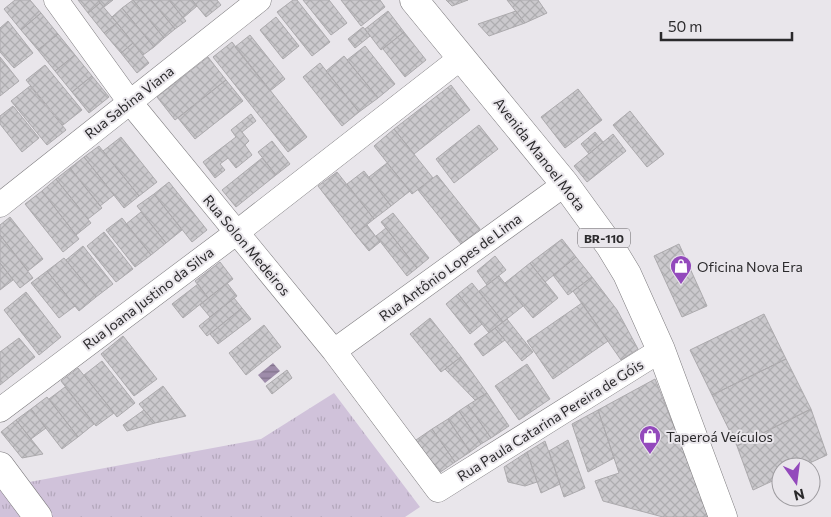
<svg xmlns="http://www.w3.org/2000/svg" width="831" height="517" viewBox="0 0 831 517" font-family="Commissioner,sans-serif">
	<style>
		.grass { fill: url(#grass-tufts) }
		.water { fill: url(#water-rules) }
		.building { fill: url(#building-cross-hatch); stroke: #acaaad }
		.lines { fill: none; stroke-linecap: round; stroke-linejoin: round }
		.minor-casing { stroke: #7d7b7e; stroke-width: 25 }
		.major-casing { stroke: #7d7b7e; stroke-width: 29 }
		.minor { stroke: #fff; stroke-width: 24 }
		.major { stroke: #fff; stroke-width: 28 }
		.labels { text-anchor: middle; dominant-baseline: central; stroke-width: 4; stroke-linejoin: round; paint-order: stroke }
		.shield { fill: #e9e6eb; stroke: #646265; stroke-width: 1 }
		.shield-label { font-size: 12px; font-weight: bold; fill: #2b2a2c }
		.street-label { font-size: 14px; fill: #2b2a2c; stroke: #e9e6eb }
		.poi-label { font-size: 14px; fill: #2b2a2c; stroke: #e9e6eb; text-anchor: start }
	</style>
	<defs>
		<pattern id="grass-tufts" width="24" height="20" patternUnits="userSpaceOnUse" patternTransform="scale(1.25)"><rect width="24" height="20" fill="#d0c2da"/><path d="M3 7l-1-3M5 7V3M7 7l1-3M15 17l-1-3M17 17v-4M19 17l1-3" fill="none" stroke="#b3a7bb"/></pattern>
		<pattern id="water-rules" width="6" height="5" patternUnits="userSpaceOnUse" patternTransform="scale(1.25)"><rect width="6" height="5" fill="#9e8caa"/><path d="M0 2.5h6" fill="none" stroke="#81738b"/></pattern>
		<pattern id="building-cross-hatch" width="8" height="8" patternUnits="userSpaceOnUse" patternTransform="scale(1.25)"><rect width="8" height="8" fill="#cbc9cd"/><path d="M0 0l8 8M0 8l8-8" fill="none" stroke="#aeadb0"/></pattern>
	</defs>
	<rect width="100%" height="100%" fill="#e9e6eb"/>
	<!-- grass -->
	<path class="grass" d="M 334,393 L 420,507 L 405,517 L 0,517 L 0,489 L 24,483 L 261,439 Z"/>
	<!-- water -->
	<path class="water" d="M 273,363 L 280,371 L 265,383 L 258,375 Z"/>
	<!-- building -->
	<path class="building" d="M 15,0 L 30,0 L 41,13 L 21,30 L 4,9 Z
		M 78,0 L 98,0 L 100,3 L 88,13 Z
		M 98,0 L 113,0 L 104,7 Z
		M 133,0 L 151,0 L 175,29 L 164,38 Z
		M 133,0 L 164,38 L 154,47 L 122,8 Z
		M 151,0 L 169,0 L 186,21 L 175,29 Z
		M 169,0 L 192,0 L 197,6 L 183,18 Z
		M 192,0 L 217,0 L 221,5 L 206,17 Z
		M 293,0 L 297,0 L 330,42 L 312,56 L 277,12 Z
		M 303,0 L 329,0 L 347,23 L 331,35 Z
		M 341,0 L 380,0 L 385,7 L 361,26 Z
		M 446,0 L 468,0 L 452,6 Z
		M 507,0 L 538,0 L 547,13 L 525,23 Z
		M 100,3 L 117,23 L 104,33 L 88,13 Z
		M 122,8 L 154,47 L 143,55 L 112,17 Z
		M 388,11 L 404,32 L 381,50 L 365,29 Z
		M 516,11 L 525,23 L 489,36 L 478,24 Z
		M 41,13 L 58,34 L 38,50 L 21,30 Z
		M 276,17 L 299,46 L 283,59 L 260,30 Z
		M 8,21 L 33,53 L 14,68 L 0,52 L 0,28 Z
		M 117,23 L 133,43 L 121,53 L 104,33 Z
		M 363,27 L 370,36 L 355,48 L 348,39 Z
		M 404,32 L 426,60 L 405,77 L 383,49 Z
		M 58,34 L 75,55 L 55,71 L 38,50 Z
		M 250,35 L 285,79 L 270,91 L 235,47 Z
		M 232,42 L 307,137 L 288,152 L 213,57 Z
		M 133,43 L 149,63 L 137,73 L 121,53 Z
		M 365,46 L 395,84 L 378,98 L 347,60 Z
		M 75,55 L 92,76 L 72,92 L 55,71 Z
		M 344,56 L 378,98 L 359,112 L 326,71 Z
		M 0,57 L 19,81 L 0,96 Z
		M 208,57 L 226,80 L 175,120 L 157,97 Z
		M 320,63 L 359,112 L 342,126 L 303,77 Z
		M 45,65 L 82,110 L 63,125 L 26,80 Z
		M 92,76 L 109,97 L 89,113 L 72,92 Z
		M 226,80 L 243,101 L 195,139 L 178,118 Z
		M 451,85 L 470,110 L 414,154 L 394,129 Z
		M 30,86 L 66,130 L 47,145 L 11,101 Z
		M 578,89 L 602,120 L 565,148 L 541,117 Z
		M 13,106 L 39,138 L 22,152 L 0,124 L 0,116 Z
		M 630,111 L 664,154 L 647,167 L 613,125 Z
		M 251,114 L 256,121 L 242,132 L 249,141 L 245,145 L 252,155 L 236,168 L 228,158 L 220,164 L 225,170 L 215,178 L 203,162 L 236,137 L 231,130 Z
		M 479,125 L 498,149 L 454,183 L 436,159 Z
		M 394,129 L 433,178 L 412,194 L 374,146 Z
		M 595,132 L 603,142 L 589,154 L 581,144 Z
		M 613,134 L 626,151 L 587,182 L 574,166 Z
		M 121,137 L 157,182 L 139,196 L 103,151 Z
		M 272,141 L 290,164 L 276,175 L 258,152 Z
		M 99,146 L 139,196 L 124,208 L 84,157 Z
		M 84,157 L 114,195 L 100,206 L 70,168 Z
		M 262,158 L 276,175 L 236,207 L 222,190 Z
		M 387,163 L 410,191 L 391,206 L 369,177 Z
		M 70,168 L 102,208 L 88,219 L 56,179 Z
		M 364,171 L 391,206 L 374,219 L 347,184 Z
		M 337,172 L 374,219 L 355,234 L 318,186 Z
		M 437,175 L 480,229 L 461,244 L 418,190 Z
		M 56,179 L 91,223 L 76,235 L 42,191 Z
		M 169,182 L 207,230 L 192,242 L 154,194 Z
		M 42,191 L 79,239 L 63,252 L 25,204 Z
		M 154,194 L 182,230 L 166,243 L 137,206 Z
		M 141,212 L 166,243 L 151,255 L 126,224 Z
		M 393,213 L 429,258 L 417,268 L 381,222 Z
		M 10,217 L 43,259 L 28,271 L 0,235 L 0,225 Z
		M 122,218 L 151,255 L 135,267 L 106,230 Z
		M 367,225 L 380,242 L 369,251 L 355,234 Z
		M 386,228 L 417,268 L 407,276 L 376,236 Z
		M 104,232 L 133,269 L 116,282 L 87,246 Z
		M 0,235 L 33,278 L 20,288 L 0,263 Z
		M 562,239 L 576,257 L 545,282 L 530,263 Z
		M 679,244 L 707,306 L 682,317 L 654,256 Z
		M 83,246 L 113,284 L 96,297 L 66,260 Z
		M 495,256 L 506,270 L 487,285 L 477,271 Z
		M 576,257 L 592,277 L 568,295 L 553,275 Z
		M 64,258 L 96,297 L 79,311 L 47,271 Z
		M 220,262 L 233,279 L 208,298 L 195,281 Z
		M 0,263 L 13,280 L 0,290 Z
		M 530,263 L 558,298 L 533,318 L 505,283 Z
		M 47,271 L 75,306 L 59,318 L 31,283 Z
		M 499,276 L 523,306 L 503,322 L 479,291 Z
		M 592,277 L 617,310 L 638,349 L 621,360 L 573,291 Z
		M 227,283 L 237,296 L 210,317 L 200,305 Z
		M 472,283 L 503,322 L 489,333 L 458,294 Z
		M 198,284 L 208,298 L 183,318 L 172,304 Z
		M 26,292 L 61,337 L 39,355 L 4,310 Z
		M 458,294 L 482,324 L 470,334 L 446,304 Z
		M 234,298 L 242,308 L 207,336 L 199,326 Z
		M 582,303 L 608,341 L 553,379 L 527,341 Z
		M 242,308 L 251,319 L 218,344 L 210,334 Z
		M 764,314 L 786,359 L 712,395 L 690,350 Z
		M 430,318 L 461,357 L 441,372 L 410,334 Z
		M 507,319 L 533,352 L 522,361 L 495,328 Z
		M 264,325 L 281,347 L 246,375 L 229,353 Z
		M 495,328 L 505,340 L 483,356 L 474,344 Z
		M 123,336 L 157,379 L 134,396 L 101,354 Z
		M 19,338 L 35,357 L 0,385 L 0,352 Z
		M 461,357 L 487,393 L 475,400 L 445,369 Z
		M 786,359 L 811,409 L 737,446 L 712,395 Z
		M 102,361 L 135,403 L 117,417 L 84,375 Z
		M 527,364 L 550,399 L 519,420 L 495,386 Z
		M 78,368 L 114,413 L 96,426 L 61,381 Z
		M 287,370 L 292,378 L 272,394 L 266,386 Z
		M 655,379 L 710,517 L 663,517 L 603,501 L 595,481 L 619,473 L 598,410 Z
		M 163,386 L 186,416 L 155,423 L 139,404 Z
		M 65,387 L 94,424 L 78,437 L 49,399 Z
		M 487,393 L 509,426 L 491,438 L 468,405 Z
		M 47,397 L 78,437 L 62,449 L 31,409 Z
		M 468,405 L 491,438 L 481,444 L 459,411 Z
		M 31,409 L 46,428 L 31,439 L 16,420 Z
		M 811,409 L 827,455 L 801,467 L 781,467 L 781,477 L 753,490 L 737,446 Z
		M 144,410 L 155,423 L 127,431 L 123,425 Z
		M 598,410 L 614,458 L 588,472 L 572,424 Z
		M 459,411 L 481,444 L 470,452 L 448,419 Z
		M 448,419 L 470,452 L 455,462 L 432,429 Z
		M 16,420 L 31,439 L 43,454 L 22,458 L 1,432 Z
		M 432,429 L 455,462 L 439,473 L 416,440 Z
		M 568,440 L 585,488 L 564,497 L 549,451 Z
		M 545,441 L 560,484 L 541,493 L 527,452 Z
		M 527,452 L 537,482 L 525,486 L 508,482 L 504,467 Z"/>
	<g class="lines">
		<!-- minor casing -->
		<g class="minor-casing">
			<path id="minor" d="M 56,0 L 129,101 L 334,351 L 438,490 L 661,350
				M 0,205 L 259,0
				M 334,351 L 565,184
				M 0,410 L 236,233 L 462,57"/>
		</g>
		<!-- major casing -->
		<g class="major-casing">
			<path id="major" d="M 414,0 L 565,184 L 610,246 L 627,274 L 661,350 L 723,517
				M 0,466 L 38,517"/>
		</g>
		<!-- minor -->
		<use href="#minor" class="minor"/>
		<!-- major -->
		<use href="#major" class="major"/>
	</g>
	<!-- icons -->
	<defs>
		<g id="shop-pin" transform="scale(1.125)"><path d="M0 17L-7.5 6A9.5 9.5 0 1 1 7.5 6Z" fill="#9349bc" stroke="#e9e6eb"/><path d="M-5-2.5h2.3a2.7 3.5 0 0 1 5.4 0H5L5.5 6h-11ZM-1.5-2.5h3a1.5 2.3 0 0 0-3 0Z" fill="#fff"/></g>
	</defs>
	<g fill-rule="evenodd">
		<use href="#shop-pin" x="681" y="266"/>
		<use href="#shop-pin" x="650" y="436"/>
	</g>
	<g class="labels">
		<!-- shield labels -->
		<rect class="shield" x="578" y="228.5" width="52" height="19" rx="4"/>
		<g class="shield-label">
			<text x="604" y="238">BR-110</text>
		</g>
		<!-- street labels -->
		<g class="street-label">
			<text transform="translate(129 102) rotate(-38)">Rua Sabina Viana</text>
			<text transform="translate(540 154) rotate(52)">Avenida Manoel Mota</text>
			<text transform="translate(247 245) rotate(50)">Rua Solon Medeiros</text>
			<text transform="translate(450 267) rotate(-36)">Rua Antônio Lopes de Lima</text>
			<text transform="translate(148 298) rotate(-37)">Rua Joana Justino da Silva</text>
			<text transform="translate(550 420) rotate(-32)">Rua Paula Catarina Pereira de Góis</text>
		</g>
		<!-- poi labels -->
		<g class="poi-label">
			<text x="697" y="266">Oficina Nova Era</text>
			<text x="666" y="436">Taperoá Veículos</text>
		</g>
	</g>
	<!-- north arrow -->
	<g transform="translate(796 482) rotate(166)"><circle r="24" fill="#e9e6eb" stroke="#9d9b9f"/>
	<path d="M0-4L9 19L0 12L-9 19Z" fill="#9349bc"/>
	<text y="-8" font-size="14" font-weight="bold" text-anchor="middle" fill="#2b2a2c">N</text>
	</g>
	<!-- scale -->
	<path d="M661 32v8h131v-8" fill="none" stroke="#2b2a2c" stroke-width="2.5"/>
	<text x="668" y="32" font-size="15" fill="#2b2a2c" stroke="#e9e6eb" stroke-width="4" paint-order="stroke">50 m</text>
</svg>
